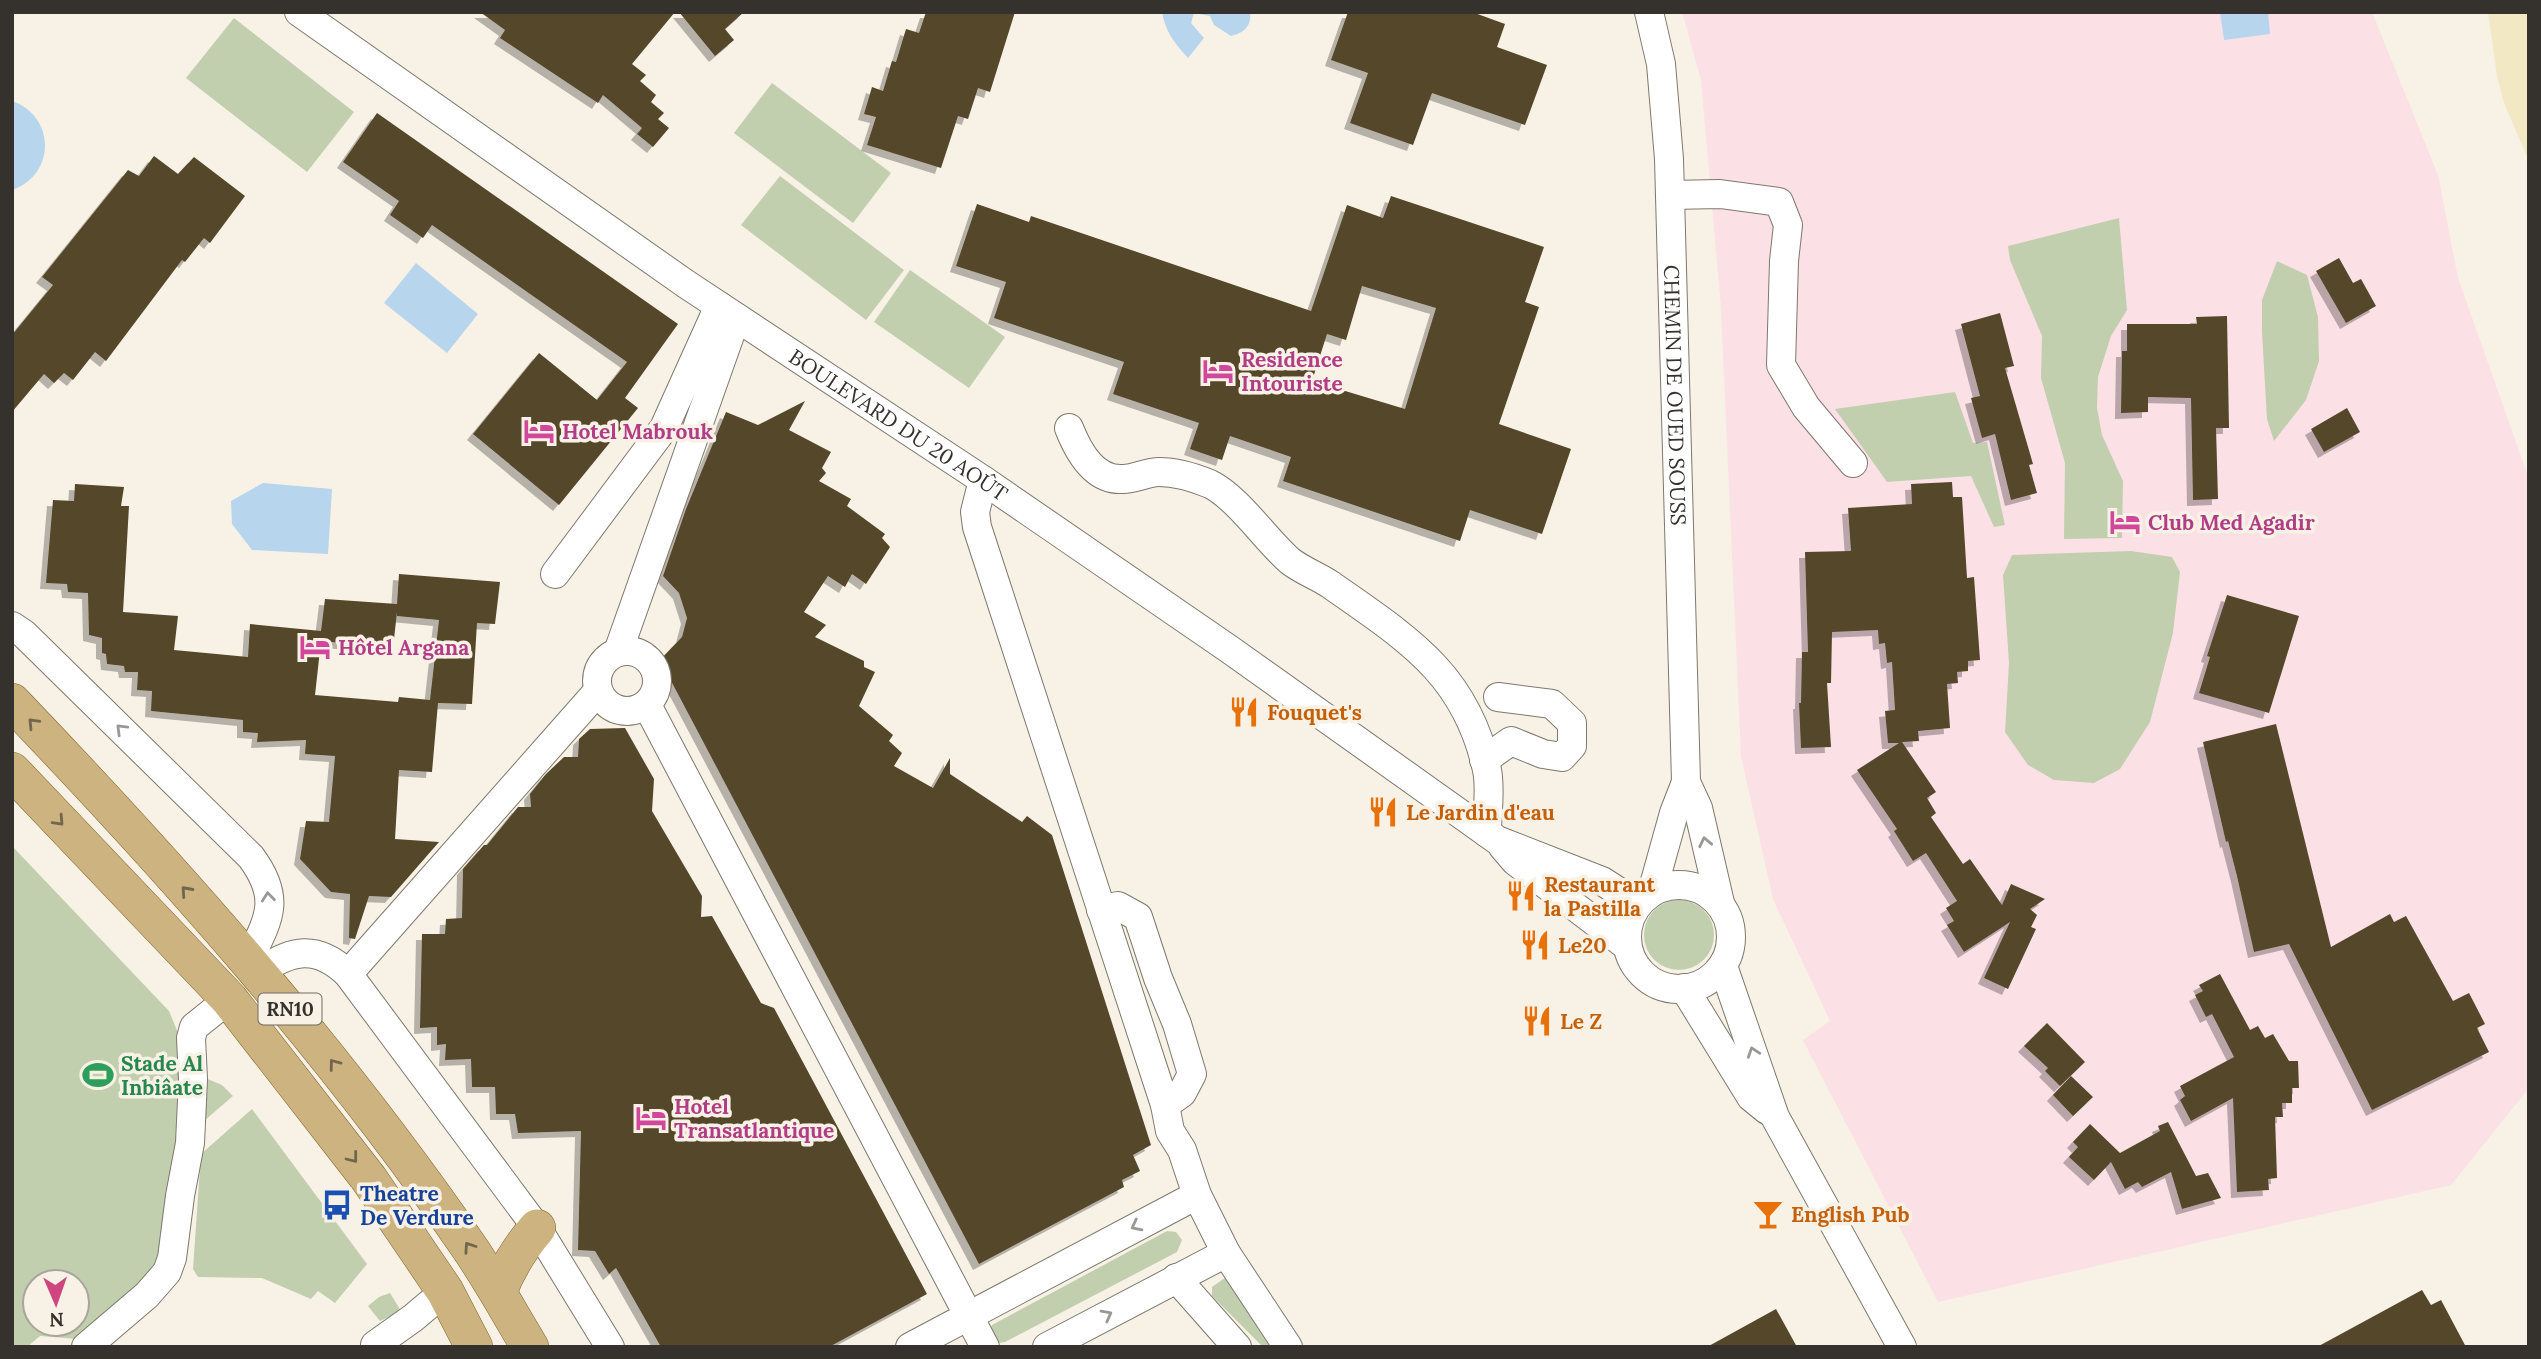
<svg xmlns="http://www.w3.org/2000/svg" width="2541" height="1359" viewBox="0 0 2541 1359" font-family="Lora,serif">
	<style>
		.commercial { fill: #fbe0e6 }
		.green { fill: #c1cfaf; fill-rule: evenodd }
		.sand { fill: #f2e8c3 }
		.water { fill: #b7d5ed }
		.building { fill: #55462a; fill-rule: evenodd; filter: url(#shadow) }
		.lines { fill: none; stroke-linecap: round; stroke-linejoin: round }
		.minor-casing { stroke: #7e786d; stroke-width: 30 }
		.major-casing { stroke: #81652c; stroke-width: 38 }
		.minor { stroke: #fff; stroke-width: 28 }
		.major { stroke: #ccb380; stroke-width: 37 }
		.oneway { stroke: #71664e }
		.oneway2 { stroke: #9a9896 }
		.labels { text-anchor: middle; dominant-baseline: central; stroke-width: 7; stroke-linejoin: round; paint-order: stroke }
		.shield { fill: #f8f1e5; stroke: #706b64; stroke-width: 2 }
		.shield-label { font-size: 19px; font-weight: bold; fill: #35322d }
		.hotel-label { font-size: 21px; font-weight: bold; fill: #b23c85; stroke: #f8f1e5; text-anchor: start }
		.street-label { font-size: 21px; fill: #35322d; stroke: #f8f1e5 }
		.food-label { font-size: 21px; font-weight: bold; fill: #c56008; stroke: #f8f1e5; text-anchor: start }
		.leisure-label { font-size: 21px; font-weight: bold; fill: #27864d; stroke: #f8f1e5; text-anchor: start }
		.transit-label { font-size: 21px; font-weight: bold; fill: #164399; stroke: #f8f1e5; text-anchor: start }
	</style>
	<defs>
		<filter id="shadow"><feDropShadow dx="-6" dy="6" stdDeviation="0" flood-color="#0004"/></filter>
	</defs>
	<rect width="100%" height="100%" fill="#f8f1e5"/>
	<!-- commercial -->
	<path class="commercial" d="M 1682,12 L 2372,12 L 2438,175 L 2458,278 L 2529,479 L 2529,1088 L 2451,1185 L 1938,1302 L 1803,1040 L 1830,1021 L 1773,899 L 1741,756 L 1721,308 L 1701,80 Z"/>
	<!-- green -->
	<path class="green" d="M 234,18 L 354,112 L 307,172 L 186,78 Z
		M 772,83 L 891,173 L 853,223 L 734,133 Z
		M 780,176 L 904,270 L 866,320 L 741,225 Z
		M 2119,218 L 2127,310 L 2111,336 L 2098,377 L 2097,408 L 2102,435 L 2123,481 L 2122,538 L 2064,539 L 2065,463 L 2041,378 L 2042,336 L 2010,260 L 2008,246 Z
		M 2277,261 L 2307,275 L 2318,317 L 2319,361 L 2306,400 L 2274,441 L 2267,419 L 2262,332 L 2262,300 Z
		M 910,270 L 1005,337 L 969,388 L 874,322 Z
		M 1955,392 L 1973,443 L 1987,442 L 2005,525 L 1994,527 L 1971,476 L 1887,482 L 1835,409 Z
		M 2131,551 L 2172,557 L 2180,572 L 2173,633 L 2150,722 L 2120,769 L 2094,783 L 2054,780 L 2028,765 L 2005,732 L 2009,663 L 2003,575 L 2012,555 Z
		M 12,846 L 169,1011 L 183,1045 L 168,1257 L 77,1339 L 40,1336 L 27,1347 L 12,1347 ZM 35,1282 L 77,1282 L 77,1324 L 35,1324 Z
		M1644 935a35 35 0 1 1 70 0a35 35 0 1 1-70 0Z
		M 205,1078 L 222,1085 L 233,1096 L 204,1121 Z
		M 252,1109 L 367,1264 L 335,1303 L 318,1291 L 311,1299 L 262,1278 L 198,1277 L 193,1269 L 201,1154 Z
		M 1167,1231 L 1176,1232 L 1182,1240 L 1177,1252 L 1005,1342 L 993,1344 L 988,1334 L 992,1325 Z
		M 1229,1275 L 1281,1347 L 1263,1347 L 1212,1296 L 1212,1287 Z
		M 390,1293 L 401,1311 L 380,1321 L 368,1306 L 379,1297 Z"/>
	<!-- sand -->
	<path class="sand" d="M 2488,12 L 2529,12 L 2529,161 L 2504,103 L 2497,76 Z"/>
	<!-- water -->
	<path class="water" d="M 1162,12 L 1250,12 C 1252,26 1244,33 1231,36 L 1214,25 L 1210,16 L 1194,13 L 1191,23 L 1204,38 L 1188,58 C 1175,44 1165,31 1162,12 Z
		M 2220,12 L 2268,12 L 2270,34 L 2224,40 Z
		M 12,101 C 56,116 56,175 12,190 Z
		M 416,263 L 478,314 L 447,353 L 384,303 Z
		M 263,483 L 332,489 L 328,554 L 252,550 L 232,524 L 231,501 Z"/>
	<!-- building -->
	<path class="building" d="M 480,12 L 675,12 L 632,64 L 646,75 L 640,81 L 656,95 L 651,102 L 664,113 L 658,119 L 669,128 L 653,147 L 637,134 L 642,128 L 603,95 L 598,103 L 500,38 L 505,30 Z
		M 679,12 L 744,12 L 725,29 L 734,40 L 715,56 Z
		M 926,12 L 1015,12 L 990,92 L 978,88 L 968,119 L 958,116 L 941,168 L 867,145 L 876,117 L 864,114 L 872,87 L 883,91 L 892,61 L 896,62 L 906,29 L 919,33 Z
		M 1348,12 L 1472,12 L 1505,24 L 1497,47 L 1547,65 L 1525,125 L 1432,93 L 1413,145 L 1350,123 L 1368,73 L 1331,60 Z
		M 377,113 L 678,324 L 625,398 L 638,408 L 559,505 L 473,434 L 539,353 L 597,400 L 627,362 L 432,225 L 423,238 L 390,215 L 399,201 L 343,162 Z
		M 154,156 L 178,174 L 194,157 L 245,196 L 210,243 L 204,238 L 185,262 L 182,260 L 106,361 L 95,352 L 73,380 L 64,373 L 54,383 L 44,374 L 12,412 L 12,335 L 53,285 L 42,277 L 128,170 L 139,176 Z
		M 1391,196 L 1544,247 L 1525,302 L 1539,307 L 1499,424 L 1571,449 L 1542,534 L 1470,510 L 1460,541 L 1283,481 L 1291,457 L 1230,436 L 1222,460 L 1190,449 L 1199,423 L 1113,394 L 1124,362 L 994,318 L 1006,282 L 956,266 L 977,204 L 1029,222 L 1031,216 L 1311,311 L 1347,205 L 1383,218 ZM 1362,286 L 1436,308 L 1405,409 L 1312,381 L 1327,334 L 1346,340 Z
		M 2339,258 L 2353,283 L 2361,279 L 2376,306 L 2346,323 L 2316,271 Z
		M 2000,313 L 2014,366 L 2005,368 L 2033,464 L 2029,465 L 2037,493 L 2011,500 L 1995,434 L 1982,438 L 1971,398 L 1980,396 L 1961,324 Z
		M 2227,316 L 2229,428 L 2216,428 L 2218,499 L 2193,500 L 2191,398 L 2148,397 L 2148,412 L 2121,413 L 2122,351 L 2127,351 L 2127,324 L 2197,324 L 2196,317 Z
		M 805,401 L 789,430 L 831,452 L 822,468 L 826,473 L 819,481 L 851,499 L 847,506 L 885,534 L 882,538 L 890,547 L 866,584 L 852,574 L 845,587 L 828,576 L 804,612 L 826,625 L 815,637 L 864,661 L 864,667 L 875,672 L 859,706 L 893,735 L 889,741 L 902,753 L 894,766 L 933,788 L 950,758 L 950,774 L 1022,822 L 1027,816 L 1052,835 L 1151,1145 L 1133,1155 L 1140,1171 L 1122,1180 L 1124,1187 L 979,1264 L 660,660 L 682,637 L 687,618 L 679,593 L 663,576 L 686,509 L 726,412 L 758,425 Z
		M 2347,408 L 2360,432 L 2324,452 L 2311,429 Z
		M 1952,482 L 1953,497 L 1962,497 L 1967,578 L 1974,577 L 1980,660 L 1968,661 L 1968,671 L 1957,672 L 1958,683 L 1947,684 L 1950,728 L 1918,731 L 1919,741 L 1902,742 L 1936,792 L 1927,798 L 1936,813 L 1931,817 L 1963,864 L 1970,859 L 2002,905 L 2011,884 L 2045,899 L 2030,909 L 2037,915 L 2031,927 L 2036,929 L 2008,989 L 1984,978 L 2010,922 L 1964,952 L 1947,925 L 1954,921 L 1946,908 L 1957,901 L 1926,853 L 1913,861 L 1894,831 L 1897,829 L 1857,770 L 1899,743 L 1888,743 L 1885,711 L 1895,710 L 1892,662 L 1887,663 L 1885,643 L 1879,644 L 1878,630 L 1832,632 L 1831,683 L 1827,683 L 1831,747 L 1801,748 L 1799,703 L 1801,703 L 1802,652 L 1808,652 L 1805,552 L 1851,551 L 1848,508 L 1912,504 L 1911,484 Z
		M 75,484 L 124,487 L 121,506 L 129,506 L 123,612 L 178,616 L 174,650 L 248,657 L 250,624 L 321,631 L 325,599 L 397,604 L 399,574 L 500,582 L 495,624 L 477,623 L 472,704 L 438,703 L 432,772 L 399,770 L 395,839 L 439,842 L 391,897 L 369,896 L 355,939 L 349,938 L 350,894 L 331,892 L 300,859 L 306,821 L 329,822 L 335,756 L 305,754 L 306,740 L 257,742 L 258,733 L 243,732 L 243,720 L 151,711 L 152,691 L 137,690 L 138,672 L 125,672 L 124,666 L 107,664 L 106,654 L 102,653 L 102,638 L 89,635 L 88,593 L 68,592 L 67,584 L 46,583 L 53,500 L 74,501 ZM 397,612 L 397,616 L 439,620 L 430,700 L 399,697 L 398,702 L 315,695 L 321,641 L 393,648 Z
		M 2227,595 L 2299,616 L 2269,713 L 2199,693 L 2210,657 L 2207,656 Z
		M 2276,724 L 2331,947 L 2390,914 L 2394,922 L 2406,916 L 2453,1001 L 2469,993 L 2485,1024 L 2477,1028 L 2489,1052 L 2372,1110 L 2289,944 L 2254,952 L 2237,876 L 2228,841 L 2226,842 L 2203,742 Z
		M 625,728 L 654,779 L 652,811 L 702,896 L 701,917 L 712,916 L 761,1003 L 774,1008 L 927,1294 L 829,1347 L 661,1347 L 616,1268 L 609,1274 L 595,1251 L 578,1250 L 581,1131 L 518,1133 L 515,1114 L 496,1114 L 495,1087 L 472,1087 L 471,1059 L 445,1060 L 446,1044 L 437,1045 L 437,1027 L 420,1028 L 422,934 L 445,934 L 446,919 L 462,918 L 463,869 L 484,845 L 487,845 L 518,807 L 531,807 L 530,794 L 546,774 L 564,757 L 578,757 L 579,739 L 590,729 Z
		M 2220,974 L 2250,1030 L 2258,1026 L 2265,1038 L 2273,1034 L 2289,1061 L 2298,1061 L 2299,1088 L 2292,1088 L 2292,1103 L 2282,1103 L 2283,1117 L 2275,1117 L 2277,1178 L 2268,1179 L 2269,1190 L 2237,1192 L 2233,1098 L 2191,1121 L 2180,1100 L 2185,1096 L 2180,1086 L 2234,1057 L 2212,1014 L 2206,1017 L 2195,995 L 2203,991 L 2199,985 Z
		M 2047,1023 L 2085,1062 L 2060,1086 L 2045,1071 L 2048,1068 L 2024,1046 Z
		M 2071,1076 L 2093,1097 L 2073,1116 L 2053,1095 Z
		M 2168,1122 L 2196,1176 L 2208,1173 L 2221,1198 L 2182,1209 L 2171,1172 L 2142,1187 L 2138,1182 L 2125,1189 L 2111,1162 L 2094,1180 L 2069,1157 L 2078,1147 L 2073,1142 L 2090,1124 L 2120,1153 L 2160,1131 L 2158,1126 Z
		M 2422,1290 L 2431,1305 L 2441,1300 L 2466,1347 L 2317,1347 Z
		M 1776,1309 L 1797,1347 L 1707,1347 Z"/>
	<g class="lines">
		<!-- minor casing -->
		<g class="minor-casing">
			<g id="minor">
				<path id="s1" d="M 299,12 L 686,284 L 983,480 L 1229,649 L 1497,840 L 1602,881 L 1638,904"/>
				<path id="s2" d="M 1649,12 L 1661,64 L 1669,159 L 1686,782 L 1698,808 L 1720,903"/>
				<path d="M 1670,195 L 1720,194 L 1779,202 L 1788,225 L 1784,261 L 1781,365 L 1806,407 L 1853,463"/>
				<path d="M 1069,428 C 1078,451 1094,481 1123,479 C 1135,479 1147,472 1159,472 C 1177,472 1193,477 1210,484 C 1237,497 1266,540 1290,561 C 1303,571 1318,576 1331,585 C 1406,638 1466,673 1487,770 C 1491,789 1487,813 1487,833"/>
				<path d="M 983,480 L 975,512 L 977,527 L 1165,1105 L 1170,1131 L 1182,1150 L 1197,1195 L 1226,1253 L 1288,1347"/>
				<path d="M 555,574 L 664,428 L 719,306"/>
				<path d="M 12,626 L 24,634 L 251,857 C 282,899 269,919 248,961"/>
				<circle cx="627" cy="681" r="30"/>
				<path d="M 618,652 L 736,318"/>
				<path d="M 647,705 L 985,1347"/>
				<path d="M 1484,760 L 1511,741 L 1543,754 L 1562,757 L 1572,746 L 1572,723 L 1552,704 L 1498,697"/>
				<path d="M 1503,847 L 1515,861 L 1627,946"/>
				<circle cx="1679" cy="937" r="52"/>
				<path d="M 1652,892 L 1674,813 L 1686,782"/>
				<path d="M 1101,910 L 1118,906 L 1138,917 L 1158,978 L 1177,1024 L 1192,1074 L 1182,1093 L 1165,1105"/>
				<path d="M 1723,966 L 1775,1117 L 1902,1347"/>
				<path d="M 258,973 C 291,949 317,944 348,974 L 537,1228 L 610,1347"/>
				<path d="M 348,974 L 598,691"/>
				<path d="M 1684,988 L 1751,1097 L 1767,1110"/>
				<path d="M 1176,1278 L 1237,1347"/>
				<path d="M 375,1345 L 413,1318 L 445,1291"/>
				<path d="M 86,1347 L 147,1295 L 167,1272 L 172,1258 L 180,1196 L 190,1143 L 193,1079 L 191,1038 L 194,1027 L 229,999"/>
				<path d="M 910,1347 L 1197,1195"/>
				<path d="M 1047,1347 L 1226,1253"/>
			</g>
		</g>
		<!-- major casing -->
		<g class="major-casing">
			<path id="major" d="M 12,702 C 176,873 334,1051 469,1247 C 491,1279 510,1314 530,1347
				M 12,771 L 229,999 L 369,1179 L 445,1291 L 474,1347
				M 498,1293 C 507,1268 519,1249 537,1228"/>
		</g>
		<!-- minor -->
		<use href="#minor" class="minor"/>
		<!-- major -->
		<use href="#major" class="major"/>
	</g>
	<!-- one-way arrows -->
	<defs><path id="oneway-chevron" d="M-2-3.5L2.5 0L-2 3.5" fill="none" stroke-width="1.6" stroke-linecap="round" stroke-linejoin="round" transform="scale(1.75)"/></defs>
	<g class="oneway">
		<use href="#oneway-chevron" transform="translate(33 723) rotate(-134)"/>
		<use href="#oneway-chevron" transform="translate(59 821) rotate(47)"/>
		<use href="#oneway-chevron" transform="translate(186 891) rotate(-132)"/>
		<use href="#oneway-chevron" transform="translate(334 1064) rotate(-127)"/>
		<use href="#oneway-chevron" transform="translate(353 1158) rotate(52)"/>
		<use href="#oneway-chevron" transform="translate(469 1247) rotate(-124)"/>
	</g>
	<g class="oneway2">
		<use href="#oneway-chevron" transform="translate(121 729) rotate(-135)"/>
		<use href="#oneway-chevron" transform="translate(1705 842) rotate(-102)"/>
		<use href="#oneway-chevron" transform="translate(268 897) rotate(-96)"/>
		<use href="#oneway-chevron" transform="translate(1753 1052) rotate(-109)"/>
		<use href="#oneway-chevron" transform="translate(1136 1226) rotate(153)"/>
		<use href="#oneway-chevron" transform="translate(1107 1315) rotate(-28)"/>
	</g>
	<!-- icons -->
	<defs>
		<g id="hotel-bare" transform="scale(2.415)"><path d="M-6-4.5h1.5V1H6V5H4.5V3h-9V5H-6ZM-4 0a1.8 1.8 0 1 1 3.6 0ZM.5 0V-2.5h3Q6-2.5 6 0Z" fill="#d1479c" stroke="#f8f1e5" stroke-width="2.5" paint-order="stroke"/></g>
		<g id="restaurant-bare" transform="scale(2.415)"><path d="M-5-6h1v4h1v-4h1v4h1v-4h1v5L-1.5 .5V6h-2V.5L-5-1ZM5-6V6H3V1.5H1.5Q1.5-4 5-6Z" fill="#e8710a" stroke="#f8f1e5" stroke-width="2.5" paint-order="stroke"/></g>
		<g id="stadium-bare" transform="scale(2.415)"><path d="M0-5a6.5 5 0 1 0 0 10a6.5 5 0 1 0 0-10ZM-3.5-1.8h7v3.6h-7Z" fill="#2e9e5b" stroke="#f8f1e5" stroke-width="2.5" paint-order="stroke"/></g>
		<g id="bus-bare" transform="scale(2.415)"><path d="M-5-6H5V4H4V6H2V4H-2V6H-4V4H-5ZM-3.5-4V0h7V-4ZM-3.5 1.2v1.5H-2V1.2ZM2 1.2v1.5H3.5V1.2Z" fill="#1a4fb4" stroke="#f8f1e5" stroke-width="2.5" paint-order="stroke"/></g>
		<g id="bar-bare" transform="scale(2.415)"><path d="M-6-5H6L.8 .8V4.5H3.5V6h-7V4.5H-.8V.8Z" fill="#e8710a" stroke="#f8f1e5" stroke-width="2.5" paint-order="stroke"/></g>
	</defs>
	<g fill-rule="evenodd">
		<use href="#hotel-bare" x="1218" y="371"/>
		<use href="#hotel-bare" x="539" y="431"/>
		<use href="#hotel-bare" x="2125" y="522"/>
		<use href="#hotel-bare" x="315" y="647"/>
		<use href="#restaurant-bare" x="1244" y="712"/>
		<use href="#restaurant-bare" x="1383" y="812"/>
		<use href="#restaurant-bare" x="1521" y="896"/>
		<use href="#restaurant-bare" x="1535" y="945"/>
		<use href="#restaurant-bare" x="1537" y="1021"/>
		<use href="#stadium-bare" x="98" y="1075"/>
		<use href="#hotel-bare" x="651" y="1118"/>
		<use href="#bus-bare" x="337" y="1205"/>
		<use href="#bar-bare" x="1768" y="1214"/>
	</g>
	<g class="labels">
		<!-- shield labels -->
		<rect class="shield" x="258.5" y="993.5" width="63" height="31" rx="5"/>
		<g class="shield-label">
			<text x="290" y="1009">RN10</text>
		</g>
		<!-- hotel labels -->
		<g class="hotel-label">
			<text x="1241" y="359">Residence<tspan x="1241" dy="24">Intouriste</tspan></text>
			<text x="562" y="431">Hotel Mabrouk</text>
			<text x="2148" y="522">Club Med Agadir</text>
			<text x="338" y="647">Hôtel Argana</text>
			<text x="674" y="1106">Hotel<tspan x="674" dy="24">Transatlantique</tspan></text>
		</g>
		<!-- street labels -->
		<g class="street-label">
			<text stroke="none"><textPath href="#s2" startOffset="385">CHEMIN DE OUED SOUSS</textPath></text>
			<text stroke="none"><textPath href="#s1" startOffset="728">BOULEVARD DU 20 AOÛT</textPath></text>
		</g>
		<!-- food labels -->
		<g class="food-label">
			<text x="1267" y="712">Fouquet's</text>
			<text x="1406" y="812">Le Jardin d'eau</text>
			<text x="1544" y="884">Restaurant<tspan x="1544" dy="24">la Pastilla</tspan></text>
			<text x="1558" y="945">Le20</text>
			<text x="1560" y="1021">Le Z</text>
			<text x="1791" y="1214">English Pub</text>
		</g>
		<!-- leisure labels -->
		<g class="leisure-label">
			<text x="121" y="1063">Stade Al<tspan x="121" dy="24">Inbiâate</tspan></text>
		</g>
		<!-- transit labels -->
		<g class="transit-label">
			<text x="360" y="1193">Theatre<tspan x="360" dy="24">De Verdure</tspan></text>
		</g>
	</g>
	<!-- border -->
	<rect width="2541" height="1359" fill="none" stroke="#35322d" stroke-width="28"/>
	<!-- north arrow -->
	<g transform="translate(56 1303) rotate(178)"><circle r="33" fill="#f8f1e5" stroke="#aaa59b" stroke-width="2"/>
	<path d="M0-5L12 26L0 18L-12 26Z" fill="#ce457f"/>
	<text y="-10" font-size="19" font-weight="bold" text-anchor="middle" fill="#35322d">N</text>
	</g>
</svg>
